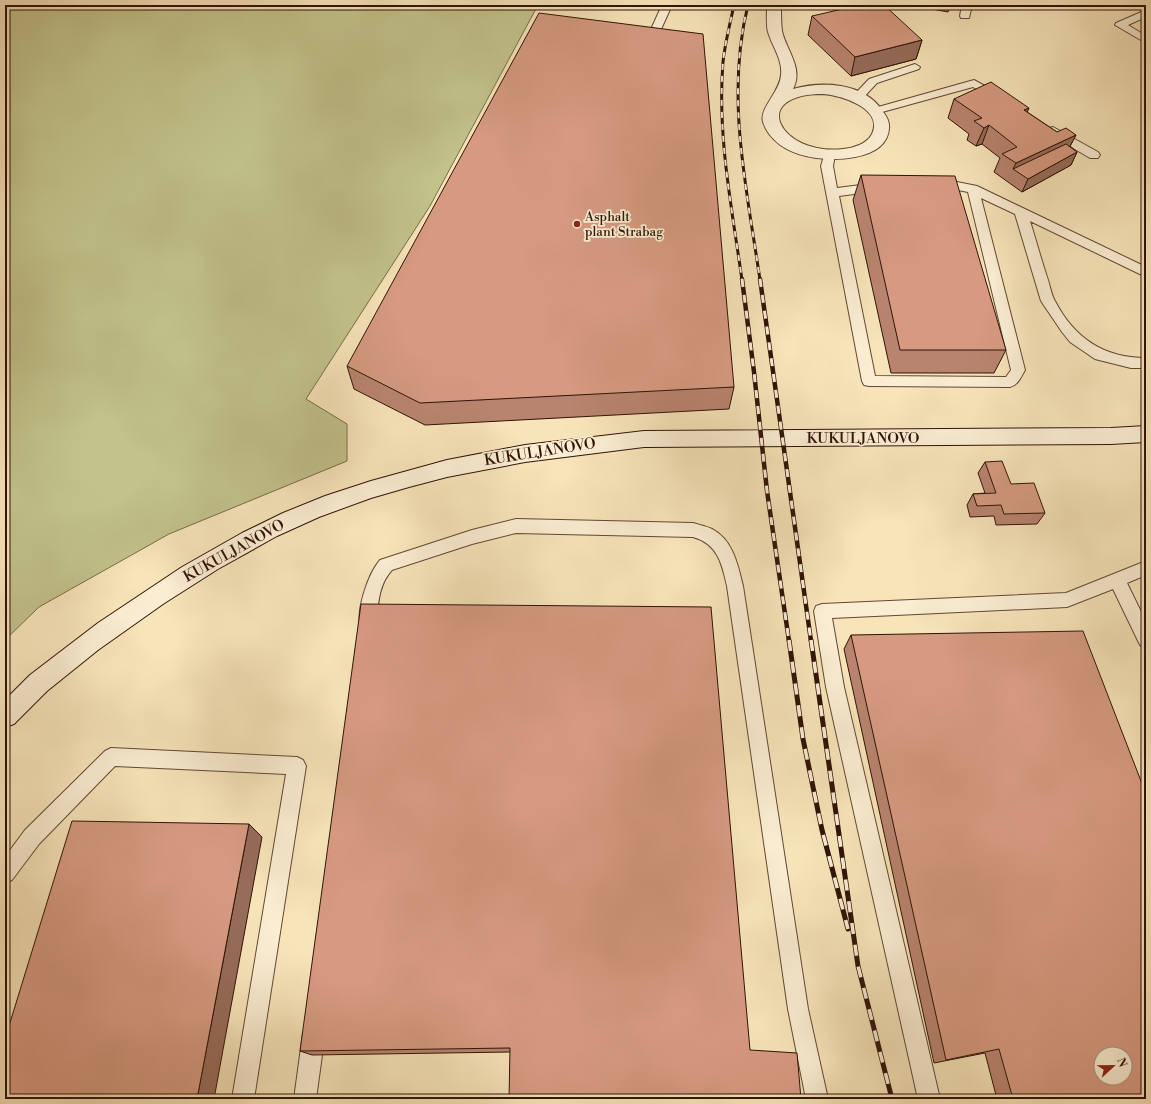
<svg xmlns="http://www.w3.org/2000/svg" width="1151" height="1104" viewBox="0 0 1151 1104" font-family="'Libre Bodoni',serif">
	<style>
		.green { fill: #c2c28b; stroke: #796a49 }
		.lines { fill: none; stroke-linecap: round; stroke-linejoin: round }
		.service-casing { stroke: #624734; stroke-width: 2 }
		.minor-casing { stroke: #624734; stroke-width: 2 }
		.secondary-casing { stroke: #301307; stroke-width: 2 }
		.service { fill: #faedd2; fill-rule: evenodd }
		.minor { fill: #faedd2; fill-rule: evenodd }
		.secondary { fill: #faedd2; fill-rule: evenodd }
		.rail-far2-casing { stroke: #301307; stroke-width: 3 }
		.rail-far1-casing { stroke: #301307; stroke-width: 4.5 }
		.rail-casing { stroke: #301307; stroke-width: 5 }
		.rail-far2 { stroke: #faedd2; stroke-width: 2; stroke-dasharray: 6; stroke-linecap: butt }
		.rail-far1 { stroke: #faedd2; stroke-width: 3; stroke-dasharray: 8; stroke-linecap: butt }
		.rail { stroke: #faedd2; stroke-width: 3.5; stroke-dasharray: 11; stroke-linecap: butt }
		.wall { fill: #b8846f; stroke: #301307 }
		.shaded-wall { fill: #966c5a; stroke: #301307 }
		.building { fill: #d69a81; stroke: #301307; fill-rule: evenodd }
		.poi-dot { fill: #8f2418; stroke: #faedd2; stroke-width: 1.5 }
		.labels { text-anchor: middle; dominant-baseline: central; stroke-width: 3.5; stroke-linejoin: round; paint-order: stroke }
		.far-poi-label { font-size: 13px; fill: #301307; stroke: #faedd2; text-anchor: start }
		.street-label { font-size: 15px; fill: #301307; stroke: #faedd2 }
	</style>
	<rect width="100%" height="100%" fill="#f7e4b9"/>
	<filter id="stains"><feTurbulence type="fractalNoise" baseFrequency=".005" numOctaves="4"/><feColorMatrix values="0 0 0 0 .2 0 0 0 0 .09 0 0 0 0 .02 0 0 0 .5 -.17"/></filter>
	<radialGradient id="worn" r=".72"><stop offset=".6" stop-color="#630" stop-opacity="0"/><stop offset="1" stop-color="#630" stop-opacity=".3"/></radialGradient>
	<!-- green -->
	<path class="green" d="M 5,5 L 538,5 L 430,206 L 306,399 L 347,424 L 347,461 L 169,534 L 39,607 L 5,640 Z"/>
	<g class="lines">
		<!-- service casing -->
		<g class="service-casing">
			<path id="service" d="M 662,5 L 672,5 L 653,47 L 648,50 L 644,49 L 643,47 Z
				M 962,5 L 972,5 L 969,18 L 961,18 L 960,16 Z
				M 1146,10 L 1146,17 L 1128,25 L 1146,36 L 1146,43 L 1115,25 L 1116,23 Z
				M 915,64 L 920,67 L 919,69 L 877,83 L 862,99 L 858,100 L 852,97 L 869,79 Z
				M 974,80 L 1003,96 L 1005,98 L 999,101 L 995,100 L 973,87 L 875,114 L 871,113 L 869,111 L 871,109 Z
				M 1053,127 L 1098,152 L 1100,155 L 1098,158 L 1090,158 L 1049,134 L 1047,131 L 1049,128 Z
				M 829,151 L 833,152 L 835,155 L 833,166 L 837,188 L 877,183 L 881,184 L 883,187 L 881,190 L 877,191 L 839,196 L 875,376 L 1006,377 L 1011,370 L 968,192 L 933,185 L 931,182 L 933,179 L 937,178 L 977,186 L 1146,267 L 1146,277 L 1030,221 C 1036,240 1041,259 1047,277 C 1050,285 1051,294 1055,301 C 1074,338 1104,358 1146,358 L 1146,368 L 1131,368 L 1095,359 L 1070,342 L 1062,332 L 1041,301 L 1015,214 L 981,198 L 1025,370 C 1021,377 1018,385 1010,387 L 869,386 L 864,385 L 862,381 L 821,166 L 825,152 Z
				M 516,519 L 693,523 C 699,525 706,526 712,529 C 733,540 738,565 743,586 L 808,1009 L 828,1099 L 806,1099 L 788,1009 L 727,586 C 722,564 718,544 693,537 L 516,533 L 472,544 L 392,570 C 378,585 378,606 376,626 L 374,631 L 368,633 L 362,631 C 354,614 368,574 380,560 L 472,530 Z
				M 1146,561 L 1146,575 L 1127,583 L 1146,622 L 1146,648 L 1140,645 L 1113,589 L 1067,607 L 832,618 L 844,687 L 940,1099 L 918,1099 L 826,687 L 814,611 L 816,606 L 822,604 L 1066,593 Z
				M 111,748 L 297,757 L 303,760 L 306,766 L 254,1099 L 232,1099 L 286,774 L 115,766 L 39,844 L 12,880 L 5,883 L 5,857 L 25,830 L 105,751 Z
				M 314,1022 L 321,1026 L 325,1033 L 316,1099 L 294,1099 L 303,1033 L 307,1026 Z"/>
		</g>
		<!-- minor casing -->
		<g class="minor-casing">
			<path id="minor" d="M 767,5 L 781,5 C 781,13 781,23 782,31 C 786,50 804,68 793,89 C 821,81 863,82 882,110 C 886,116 890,121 889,129 C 886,162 829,162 806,156 C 788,152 769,141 763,122 C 759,108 780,92 781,75 C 783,60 772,46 768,32 C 766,24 767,14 767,5 ZM 823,94 C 840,95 884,108 872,134 C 867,144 853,148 843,149 C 780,156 747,94 823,94 Z"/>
		</g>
		<!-- secondary casing -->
		<g class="secondary-casing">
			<path id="secondary" d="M 1146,426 L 1146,442 L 1111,444 L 644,447 L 525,462 L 447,477 L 409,487 L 371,498 L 319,517 L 277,536 L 218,569 L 163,604 L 98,650 L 47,691 L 14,724 L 5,727 L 5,700 L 30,675 L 98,623 L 182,567 L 242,533 L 283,513 L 325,496 L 371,481 L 447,460 L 525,445 L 644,431 L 1111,428 Z"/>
		</g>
		<!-- service -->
		<use href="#service" class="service"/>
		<!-- minor -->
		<use href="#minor" class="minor"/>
		<!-- secondary -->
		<use href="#secondary" class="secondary"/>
		<!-- rail-far2 casing -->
		<g class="rail-far2-casing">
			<path id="rail-far2" d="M 734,5 C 730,24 725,43 723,62 C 717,135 732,209 742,280
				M 748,5 C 725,96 747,190 760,280"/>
		</g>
		<!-- rail-far1 casing -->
		<g class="rail-far1-casing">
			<path id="rail-far1" d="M 742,279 L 754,372 L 767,491 L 789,641
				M 760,279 L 811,641"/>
		</g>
		<!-- rail casing -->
		<g class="rail-casing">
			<path id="rail" d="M 789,640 L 803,739 L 822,830 L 848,929
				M 811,640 L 858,966 L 892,1099"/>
		</g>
		<!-- rail-far2 -->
		<use href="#rail-far2" class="rail-far2"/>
		<!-- rail-far1 -->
		<use href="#rail-far1" class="rail-far1"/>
		<!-- rail -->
		<use href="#rail" class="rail"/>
	</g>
	<!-- wall -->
	<path class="wall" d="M 911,5 L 951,5 L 948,12 Z
		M 1146,14 L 1146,23 L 1142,21 Z
		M 812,16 L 922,40 L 916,59 L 851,76 L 808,35 Z
		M 954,99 L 1027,112 L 1057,132 L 1076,135 L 1070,146 L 1077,152 L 1071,165 L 1022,192 L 994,172 L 1000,158 L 982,144 L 976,146 L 967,140 L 969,134 L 948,118 Z
		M 861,175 L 1006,350 L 994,373 L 891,373 L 853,200 Z
		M 347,366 L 734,387 L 729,409 L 425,425 L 354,389 Z
		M 985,462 L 1045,513 L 1037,524 L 996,525 L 994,516 L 970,517 L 967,505 L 973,494 L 985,493 L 978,473 Z
		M 711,607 L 510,1052 L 312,1055 L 300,1051 Z
		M 851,635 L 1146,1099 L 997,1099 L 985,1053 L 934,1063 L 844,649 Z"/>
	<!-- shaded-wall -->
	<path class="shaded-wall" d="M 922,40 L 916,59 L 851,76 L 855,57 Z
		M 1029,108 L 1021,127 L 1024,110 Z
		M 989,125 L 982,144 L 976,146 L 984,128 Z
		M 1076,135 L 1066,154 L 1013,169 L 1016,163 Z
		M 1077,152 L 1071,165 L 1022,192 L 1028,179 Z
		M 249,824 L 262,837 L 214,1099 L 197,1099 Z"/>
	<!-- building -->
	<path class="building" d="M 860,5 L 884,5 L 922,40 L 855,57 L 812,16 Z
		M 539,13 L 703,34 L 734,387 L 420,403 L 347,366 Z
		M 991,82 L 1029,108 L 1024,110 L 1057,132 L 1066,128 L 1076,135 L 1016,163 L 1002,154 L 1017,147 L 989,125 L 984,128 L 974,121 L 982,118 L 954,99 Z
		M 1066,144 L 1077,152 L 1028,179 L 1013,169 Z
		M 861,175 L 955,176 L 1006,350 L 900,350 Z
		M 1002,461 L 1011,484 L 1034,483 L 1045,513 L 1004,514 L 1001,505 L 977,506 L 973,494 L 996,493 L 985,462 Z
		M 361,604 L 711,607 L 750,1050 L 797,1053 L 801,1099 L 509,1099 L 510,1048 L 300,1051 Z
		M 1083,631 L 1146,794 L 1146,1099 L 1013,1099 L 999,1049 L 946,1060 L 851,635 ZM 1101,1054 L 1125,1054 L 1125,1078 L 1101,1078 Z
		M 72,821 L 249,824 L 197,1099 L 5,1099 L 5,1039 Z"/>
	<!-- markers -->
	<circle class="poi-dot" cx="577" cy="224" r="4"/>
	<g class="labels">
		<!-- far-poi labels -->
		<g class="far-poi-label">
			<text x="585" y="217">Asphalt<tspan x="585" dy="15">plant Strabag</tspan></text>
		</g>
		<!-- street labels -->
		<g class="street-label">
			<text x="863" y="438">KUKULJANOVO</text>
			<text transform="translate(540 452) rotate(-9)">KUKULJANOVO</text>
			<text transform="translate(234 551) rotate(-29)">KUKULJANOVO</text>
		</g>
	</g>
	<!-- margin -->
	<rect width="1151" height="1104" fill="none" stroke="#f7e4b9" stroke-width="20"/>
	<rect x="6" y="6" width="1139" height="1092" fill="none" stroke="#301307" stroke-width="2"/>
	<rect x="10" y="10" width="1131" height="1084" fill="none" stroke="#301307"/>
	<!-- north arrow -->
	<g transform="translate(1113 1066) rotate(68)"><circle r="19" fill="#faedd2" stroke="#a99681"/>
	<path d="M0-3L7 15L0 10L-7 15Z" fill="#8f2418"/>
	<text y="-6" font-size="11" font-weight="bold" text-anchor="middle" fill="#301307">N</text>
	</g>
	<rect width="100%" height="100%" filter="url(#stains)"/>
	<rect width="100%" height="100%" fill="url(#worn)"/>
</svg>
